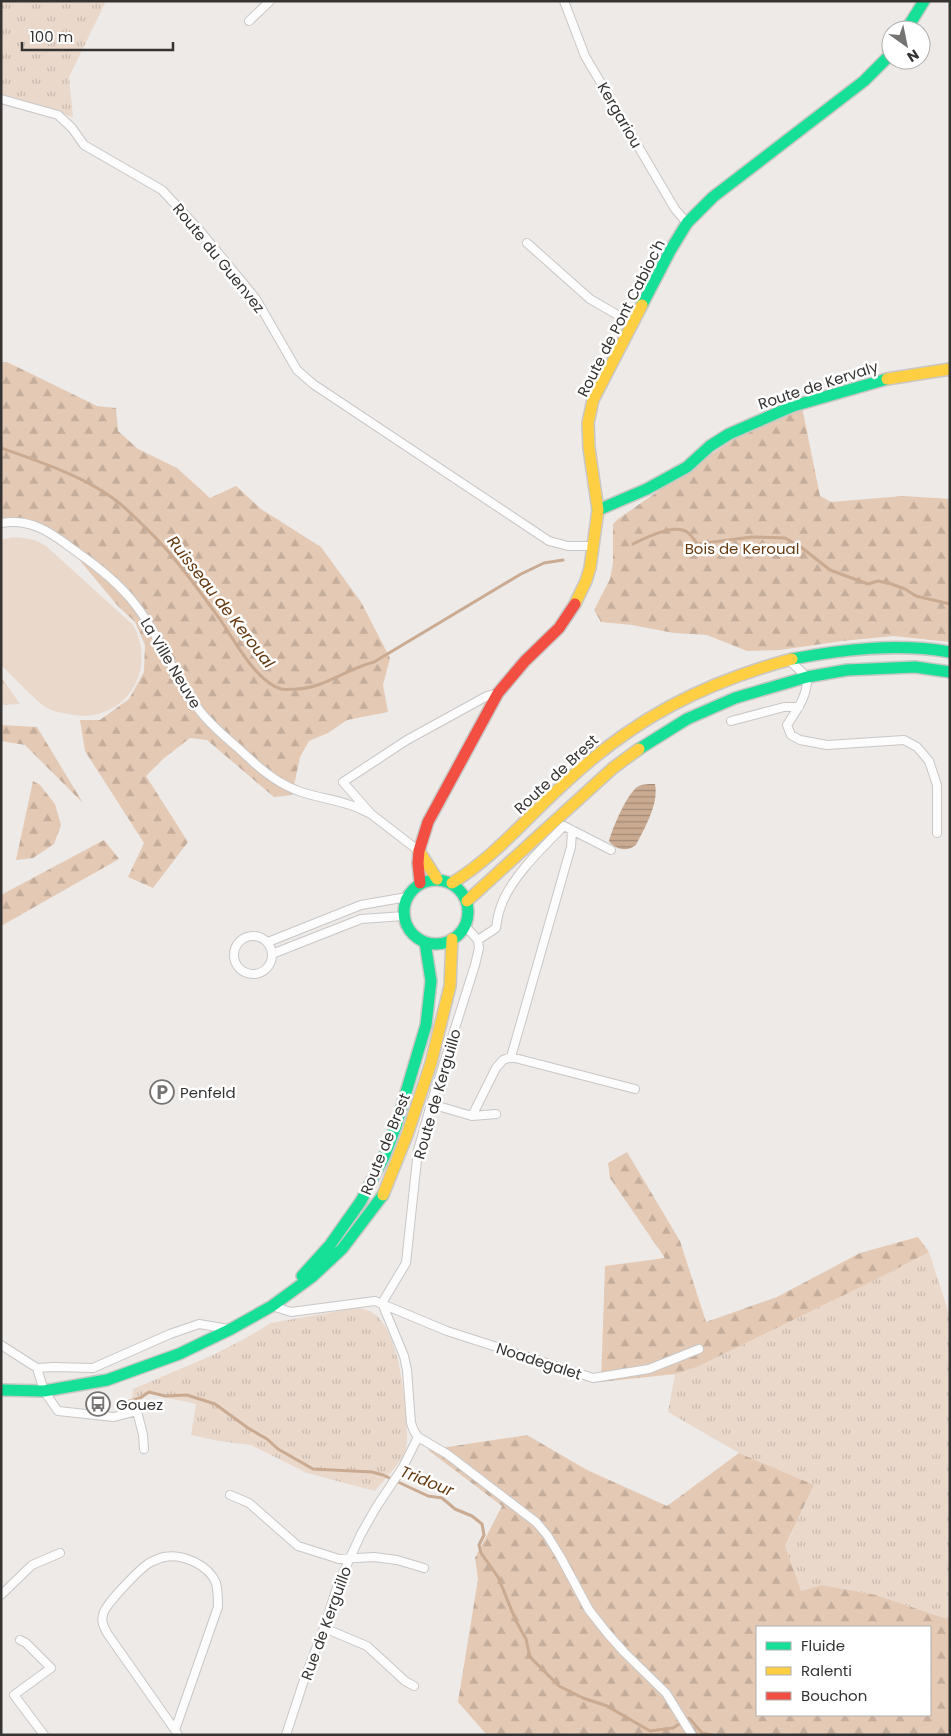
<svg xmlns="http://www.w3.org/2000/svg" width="951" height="1736" viewBox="0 0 951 1736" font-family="Poppins,sans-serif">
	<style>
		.grass { fill: url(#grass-tufts) }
		.forest { fill: url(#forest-firs); fill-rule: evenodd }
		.garden { fill: #ead8cb }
		.water { fill: url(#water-rules) }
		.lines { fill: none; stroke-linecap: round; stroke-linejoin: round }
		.stream { stroke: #caaa90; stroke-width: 3 }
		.street-casing { stroke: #c9c7c6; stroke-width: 10 }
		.fast-casing { stroke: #c9c7c6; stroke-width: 14 }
		.slow-casing { stroke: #c9c7c6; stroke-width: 14 }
		.jam-casing { stroke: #c9c7c6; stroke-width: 14 }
		.street { stroke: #fcfcfc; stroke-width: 8 }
		.fast { stroke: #16e098; stroke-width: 11 }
		.slow { stroke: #ffcf43; stroke-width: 11 }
		.jam { stroke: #f24e42; stroke-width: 11 }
		.labels { text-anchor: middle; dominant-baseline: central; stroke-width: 5; stroke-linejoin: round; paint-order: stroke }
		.street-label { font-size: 15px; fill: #363432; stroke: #fff }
		.park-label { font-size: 15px; fill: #66390f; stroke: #fff }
		.poi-label { font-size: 15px; fill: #363432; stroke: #fff; text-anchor: start }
		.water-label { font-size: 16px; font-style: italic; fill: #65390f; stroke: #fff }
	</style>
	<defs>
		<pattern id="grass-tufts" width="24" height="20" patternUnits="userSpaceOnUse" patternTransform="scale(1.25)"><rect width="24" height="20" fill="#ead8cb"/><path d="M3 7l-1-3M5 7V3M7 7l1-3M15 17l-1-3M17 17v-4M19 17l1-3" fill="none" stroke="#c9baaf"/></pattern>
		<pattern id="forest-firs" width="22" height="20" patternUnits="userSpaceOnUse" patternTransform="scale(1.25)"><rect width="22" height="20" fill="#e4c9b4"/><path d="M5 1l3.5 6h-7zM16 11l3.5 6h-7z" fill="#c4ad9b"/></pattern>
		<pattern id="water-rules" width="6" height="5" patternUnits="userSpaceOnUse" patternTransform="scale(1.25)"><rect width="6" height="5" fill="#caaa90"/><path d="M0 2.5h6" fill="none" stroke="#a58b76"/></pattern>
	</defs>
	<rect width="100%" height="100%" fill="#edeae8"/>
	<!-- grass -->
	<path class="grass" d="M 1,1 L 106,1 L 69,77 L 73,117 L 1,94 Z
		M 1,677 L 20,704 L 1,705 Z
		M 929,1252 L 950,1317 L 950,1620 L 876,1595 L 822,1585 L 801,1591 L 785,1547 L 814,1485 L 739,1453 L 668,1412 L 675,1374 L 697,1367 L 885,1275 Z
		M 356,1308 C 367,1309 376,1312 382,1322 C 389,1331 394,1345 397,1357 C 402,1374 411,1436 405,1452 C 402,1461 382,1482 375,1491 L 307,1473 L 251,1445 L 219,1441 L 191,1435 L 196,1404 L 150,1394 L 132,1399 L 133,1389 L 213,1355 L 246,1338 L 271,1323 Z"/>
	<!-- forest -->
	<path class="forest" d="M 1,362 L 7,362 L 97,406 L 116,408 L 118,431 L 138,449 L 177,468 L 210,498 L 236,486 L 261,509 L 321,547 L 361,602 L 390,658 L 383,685 L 388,712 L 347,720 L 328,733 L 309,741 L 300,757 L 292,795 L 274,797 L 207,740 L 190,738 L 163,759 L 146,776 L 188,842 L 153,888 L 128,877 L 144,843 L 85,751 L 80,720 L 100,720 L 129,699 L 144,672 L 145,645 L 135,622 L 118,606 L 65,543 L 37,526 L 1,523 Z
		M 802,407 L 820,496 L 831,502 L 903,496 L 950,499 L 950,642 L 894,636 L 842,641 L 780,650 L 747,651 L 707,635 L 674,633 L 632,625 L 601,622 L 594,610 L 610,579 L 613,563 L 613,524 L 618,519 L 745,431 Z
		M 1,725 L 37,727 L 83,803 L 25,745 L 1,741 Z
		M 33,781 L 40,785 L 55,804 L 61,825 L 54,844 L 33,858 L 16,860 Z
		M 104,840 L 119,859 L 1,926 L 1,895 Z
		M 627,1152 L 680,1241 L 706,1322 L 777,1297 L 860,1253 L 918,1237 L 929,1252 L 885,1275 L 697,1367 L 675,1374 L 601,1382 L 605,1266 L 665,1258 L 610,1178 L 608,1163 Z
		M 527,1435 L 587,1470 L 667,1506 L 739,1453 L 814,1485 L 785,1546 L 801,1591 L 822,1585 L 876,1595 L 950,1620 L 950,1735 L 487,1735 L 458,1702 L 478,1579 L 475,1558 L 502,1506 L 428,1450 ZM 757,1627 L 930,1627 L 930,1715 L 757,1715 Z"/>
	<!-- garden -->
	<path class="garden" d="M 13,537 C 26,538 35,539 46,546 L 133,625 C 159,672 123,726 68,714 C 62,713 55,712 49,709 C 37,703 13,676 1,665 L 1,540 Z"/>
	<!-- water -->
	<path class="water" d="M 655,784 C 659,804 645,827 636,845 C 627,852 616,850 609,841 C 612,829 628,791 639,786 C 643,784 650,784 655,784 Z"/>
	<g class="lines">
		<!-- stream -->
		<path class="stream" d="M 1,448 C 41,462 95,480 126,509 C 141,523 158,539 171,555 C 188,575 204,597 219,618 C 234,639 255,681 281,689 C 285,690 291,689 296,689 C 325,688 346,669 374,662 L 521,574 L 544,563 L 563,560
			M 633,544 C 645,538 674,523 687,532 C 692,535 694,541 698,544 L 752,537 L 785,538 L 801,547 L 830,570 L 868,584 L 878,581 L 891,584 L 905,589 L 916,596 L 950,604
			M 120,1404 L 140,1398 L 149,1392 L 165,1396 L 187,1395 L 215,1404 L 248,1428 L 267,1439 L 278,1449 L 313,1469 L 372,1472 L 383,1475 L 428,1496 L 442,1498 L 455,1509 L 472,1516 L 482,1524 L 484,1535 L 479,1545 L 481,1553 L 498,1577 L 516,1621 L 526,1639 L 530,1657 L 559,1686 L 583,1698 L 607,1706 L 650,1731 L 673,1728 L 682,1722
			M 689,1718 L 702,1733 L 711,1735"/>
		<!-- street casing -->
		<g class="street-casing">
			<path id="street" d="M 564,1 L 585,56 L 675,209 L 687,223
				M 249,21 L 270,1
				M 1,99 L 58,115 L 72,128 L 84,145 L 162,190 L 201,232 L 256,299 L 297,370 L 313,384 L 549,541 L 568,546 L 594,546
				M 527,243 L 590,299 L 633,324
				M 1,523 C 29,518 49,531 70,547 C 91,562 113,578 130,598 C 159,632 173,676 200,711 C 210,724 225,737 238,748 C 255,764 274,782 296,790 C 313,797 333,799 350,805 C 358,807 364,811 371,814
				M 788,659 L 807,677 C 808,695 797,710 787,725 L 791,735 L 800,740 L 827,745 L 904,740 L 917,747 L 929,761 L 937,785 L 937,833
				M 731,721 L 784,707 L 799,707
				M 419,851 L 371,814 L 343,782 L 407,740 L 487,696 L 498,693
				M 465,926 L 478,940
				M234 955a19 19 0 1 1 38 0a19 19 0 1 1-38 0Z
				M 478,940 L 496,928 C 497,921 498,915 500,909 C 509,879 543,847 564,826 L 611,850
				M 268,942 L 361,905 L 407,897
				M 272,954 L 361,919 L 404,916
				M 511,1057 L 635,1089
				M 431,1104 L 472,1116 L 496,1068 L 503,1060 L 511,1057 L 571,847 L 572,830
				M 472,1116 L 496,1114
				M 382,1303 L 404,1356 L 407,1370 L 411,1423 L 414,1431 L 418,1437 L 447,1454 L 536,1522 L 547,1535 L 560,1556 L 589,1610 L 608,1634 L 624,1652 L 666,1693 L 692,1735
				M 382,1303 L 406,1263 L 418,1150 L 431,1104 L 475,965 L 479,948 L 478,940
				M 272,1306 L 291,1312 L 375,1301 L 447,1331 L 593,1378 L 649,1369 L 699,1349
				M 1,1345 L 37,1368 L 44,1391 L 58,1411 L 114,1417 L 137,1411 L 143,1435 L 144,1449
				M 37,1368 L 54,1367 L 93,1368 L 170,1334 L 199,1324 L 229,1329
				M 230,1495 L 249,1503 L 298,1546 L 339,1559 L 374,1557 L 397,1560 L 424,1568
				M 1,1595 L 32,1565 L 60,1553
				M 324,1628 L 367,1646 L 405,1681 L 414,1686
				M 20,1640 L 26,1643 L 51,1668 L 14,1695 L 44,1735
				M 175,1730 L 218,1607 C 218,1599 218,1591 216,1583 C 209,1565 182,1553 164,1557 C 159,1558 153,1561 149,1563 C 140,1569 104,1605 103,1615 C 101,1622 104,1627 107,1633 L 175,1730 L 178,1735
				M 286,1735 L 304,1680 L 324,1628 L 338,1584 L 361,1534 L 377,1506 L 403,1467 L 418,1437"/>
		</g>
		<!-- fast casing -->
		<g class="fast-casing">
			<path id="fast" d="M 906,30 L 924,1
				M 642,305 L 670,251 L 687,223 L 713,197 L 864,81 L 891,54
				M 598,510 L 647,489 L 687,467 L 710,446 L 729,434 L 793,406 L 887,379
				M 792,659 C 844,649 898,643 950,652
				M 639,749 L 687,719 L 735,698 L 807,677 L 847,670 L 915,667 L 950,672
				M404 912a32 32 0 1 1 64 0a32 32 0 1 1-64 0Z
				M 302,1276 L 330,1245 L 361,1201 L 384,1157 L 396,1126 L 426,1025 L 431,981 L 425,942
				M 1,1390 L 44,1391 L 107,1380 L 179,1354 L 231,1329 L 272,1306 L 313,1276 L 342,1249 L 383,1195"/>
		</g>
		<!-- slow casing -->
		<g class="slow-casing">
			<path id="slow" d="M 887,379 L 950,369
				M 575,604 L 586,581 L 590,568 L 598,510 L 589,448 L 588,423 L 593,400 L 642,305
				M 419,851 L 437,879
				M 452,883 C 496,856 527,817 565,783 C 633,719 703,683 792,659
				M 467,901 L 613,768 L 639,749
				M 383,1195 L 407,1135 L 431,1063 L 450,986 L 452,939"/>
		</g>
		<!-- jam casing -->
		<g class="jam-casing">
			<path id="jam" d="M 420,883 L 418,863 L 419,851 L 428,822 L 498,693 L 525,661 L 559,628 L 575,604"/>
		</g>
		<!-- street -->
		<use href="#street" class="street"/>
		<!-- fast -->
		<use href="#fast" class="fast"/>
		<!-- slow -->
		<use href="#slow" class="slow"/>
		<!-- jam -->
		<use href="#jam" class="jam"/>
	</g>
	<!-- icons -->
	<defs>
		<g id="parking-ring" transform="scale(1.25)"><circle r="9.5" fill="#fff" stroke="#767472" stroke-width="1.5"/><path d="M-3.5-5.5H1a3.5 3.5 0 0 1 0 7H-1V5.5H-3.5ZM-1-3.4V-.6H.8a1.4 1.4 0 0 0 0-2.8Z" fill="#767472"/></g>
		<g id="bus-ring" transform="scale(1.25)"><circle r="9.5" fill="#fff" stroke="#767472" stroke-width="1.5"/><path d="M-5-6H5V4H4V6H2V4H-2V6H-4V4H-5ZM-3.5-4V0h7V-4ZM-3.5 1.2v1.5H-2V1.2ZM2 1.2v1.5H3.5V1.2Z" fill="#767472"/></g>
	</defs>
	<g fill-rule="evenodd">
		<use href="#parking-ring" x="162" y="1092"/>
		<use href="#bus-ring" x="98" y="1404"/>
	</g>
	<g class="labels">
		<!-- street labels -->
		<g class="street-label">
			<text transform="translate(620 115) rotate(60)">Kergariou</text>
			<text transform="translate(219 258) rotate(51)">Route du Guenvez</text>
			<text transform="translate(621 318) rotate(-63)">Route de Pont Cabioc'h</text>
			<text transform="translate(818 385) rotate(-18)">Route de Kervaly</text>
			<text transform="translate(171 663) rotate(59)">La Ville Neuve</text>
			<text transform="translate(556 774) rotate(-43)">Route de Brest</text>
			<text transform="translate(437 1094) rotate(-74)">Route de Kerguillo</text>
			<text transform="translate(385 1144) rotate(-68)">Route de Brest</text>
			<text transform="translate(539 1361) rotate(18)">Noadegalet</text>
			<text transform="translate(326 1623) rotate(-70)">Rue de Kerguillo</text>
		</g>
		<!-- park labels -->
		<g class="park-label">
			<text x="742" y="548">Bois de Keroual</text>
		</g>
		<!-- poi labels -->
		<g class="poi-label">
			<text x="180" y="1092">Penfeld</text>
			<text x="116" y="1404">Gouez</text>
		</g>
		<!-- water labels -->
		<g class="water-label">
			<text transform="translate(221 602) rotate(52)">Ruisseau de Keroual</text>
			<text transform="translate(427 1481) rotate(22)">Tridour</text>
		</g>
	</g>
	<!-- border -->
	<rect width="951" height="1736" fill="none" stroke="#363432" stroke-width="5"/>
	<!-- legend -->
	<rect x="756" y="1626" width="175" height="90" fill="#ffffff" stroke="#afaead"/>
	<rect x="766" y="1642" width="25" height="8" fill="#16e098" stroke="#afaead"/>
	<text x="801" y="1651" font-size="15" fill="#363432">Fluide</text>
	<rect x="766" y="1667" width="25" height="8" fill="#ffcf43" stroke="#afaead"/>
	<text x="801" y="1676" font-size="15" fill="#363432">Ralenti</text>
	<rect x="766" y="1692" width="25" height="8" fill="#f24e42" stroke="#afaead"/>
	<text x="801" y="1701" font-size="15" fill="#363432">Bouchon</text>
	<!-- north arrow -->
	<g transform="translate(906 45) rotate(147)"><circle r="24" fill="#ffffff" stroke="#afaead"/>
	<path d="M0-4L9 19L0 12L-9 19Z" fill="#767472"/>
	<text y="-8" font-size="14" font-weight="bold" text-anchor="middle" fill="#363432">N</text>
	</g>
	<!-- scale -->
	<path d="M22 42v8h151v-8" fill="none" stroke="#363432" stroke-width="2.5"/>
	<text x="30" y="42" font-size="15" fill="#363432" stroke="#ffffff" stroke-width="4" paint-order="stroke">100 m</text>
</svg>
